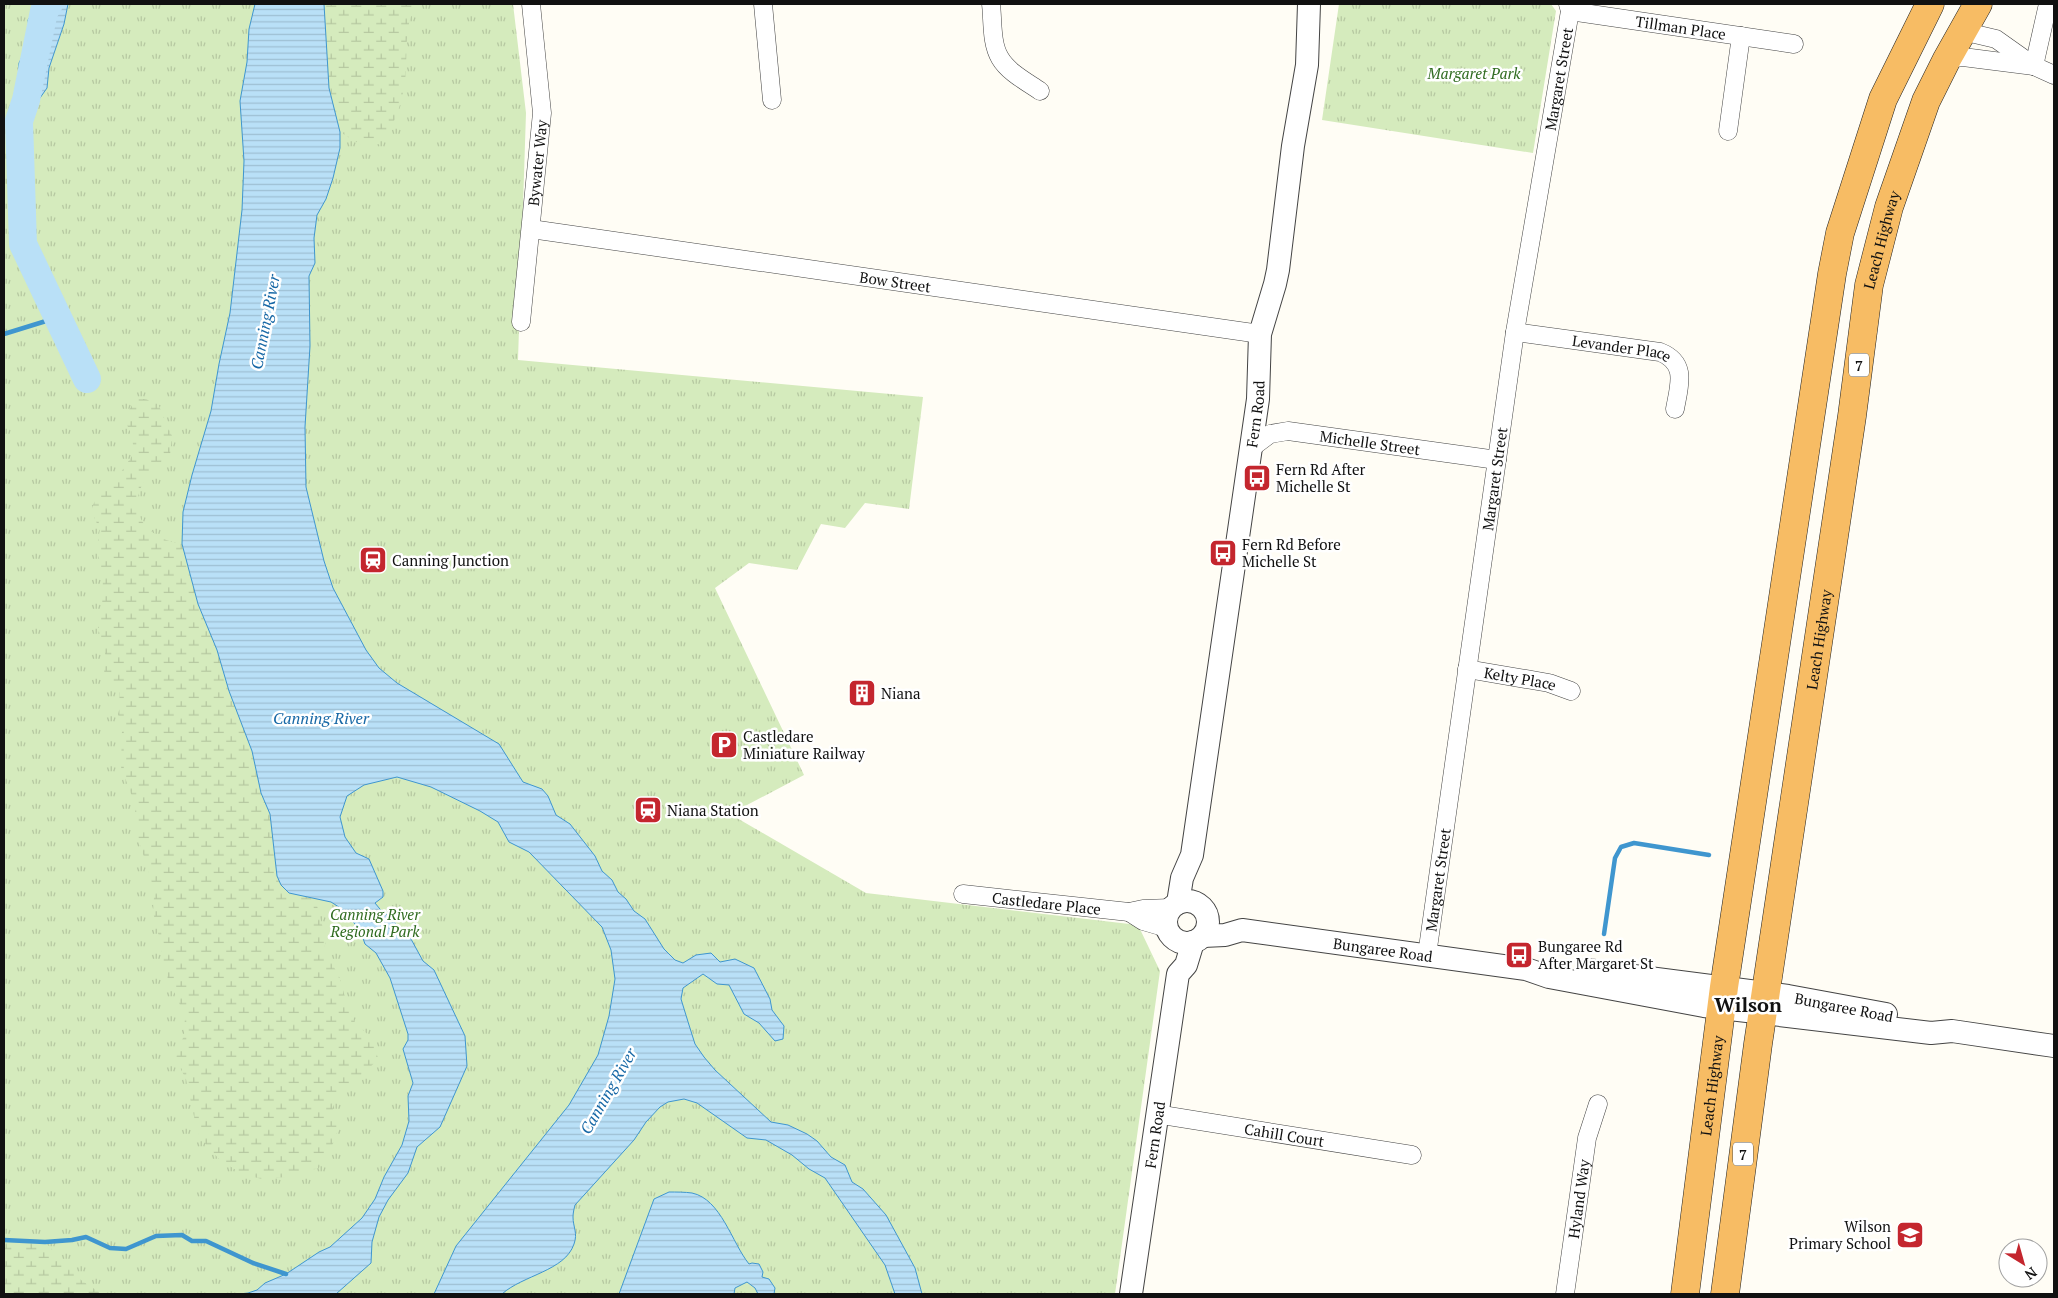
<svg xmlns="http://www.w3.org/2000/svg" width="2058" height="1298" viewBox="0 0 2058 1298" font-family="'PT Serif',serif">
	<style>
		.grass { fill: url(#grass-tufts) }
		.wetland { fill: url(#wetland-marsh) }
		.water { fill: url(#water-rules); stroke: #3f96cf }
		.lines { fill: none; stroke-linecap: round; stroke-linejoin: round }
		.stream { stroke: #3f96cf; stroke-width: 4.5 }
		.river { stroke: #b9e0f7; stroke-width: 28 }
		.minor-casing { stroke: #444; stroke-width: 19 }
		.tertiary-casing { stroke: #444; stroke-width: 24 }
		.trunk-casing { stroke: #222; stroke-width: 29 }
		.minor { stroke: #fff; stroke-width: 18 }
		.tertiary { stroke: #fff; stroke-width: 22 }
		.trunk { stroke: #f7bc64; stroke-width: 28 }
		.labels { text-anchor: middle; dominant-baseline: central; stroke-width: 5; stroke-linejoin: round; paint-order: stroke }
		.shield { fill: #fff; stroke: #585858; stroke-width: 1 }
		.shield-label { font-size: 14px; font-weight: bold; fill: #111 }
		.street-label { font-size: 15px; fill: #111; stroke: #fff }
		.park-label { font-size: 15px; font-style: italic; fill: #2f6b1f; stroke: #fff }
		.poi-label { font-size: 15px; fill: #111; stroke: #fff; text-anchor: start }
		.water-label { font-size: 16px; font-style: italic; fill: #1768a6; stroke: #fff }
		.district-label { font-size: 20px; font-weight: bold; fill: #111; stroke: #fff }
	</style>
	<defs>
		<pattern id="grass-tufts" width="24" height="20" patternUnits="userSpaceOnUse" patternTransform="scale(1.25)"><rect width="24" height="20" fill="#d5ebbd"/><path d="M3 7l-1-3M5 7V3M7 7l1-3M15 17l-1-3M17 17v-4M19 17l1-3" fill="none" stroke="#b6c8a1"/></pattern>
		<pattern id="wetland-marsh" width="20" height="14" patternUnits="userSpaceOnUse" patternTransform="scale(1.25)"><rect width="20" height="14" fill="#d5ebbd"/><path d="M1 5h8M5 5V1M11 12h8M15 12V8" fill="none" stroke="#b6c8a1"/></pattern>
		<pattern id="water-rules" width="6" height="5" patternUnits="userSpaceOnUse" patternTransform="scale(1.25)"><rect width="6" height="5" fill="#b9e0f7"/><path d="M0 2.5h6" fill="none" stroke="#9ebfd3"/></pattern>
	</defs>
	<rect width="100%" height="100%" fill="#fffdf5"/>
	<!-- grass -->
	<path class="grass" d="M 4,4 L 513,4 L 526,113 L 518,360 L 923,397 L 909,509 L 865,503 L 845,528 L 821,524 L 797,570 L 749,563 L 715,588 L 804,775 L 730,814 L 866,893 L 1138,925 L 1160,971 L 1115,1294 L 4,1294 Z
		M 1339,4 L 1551,4 L 1556,11 L 1533,153 L 1322,120 Z"/>
	<!-- wetland -->
	<path class="wetland" d="M 324,4 L 416,4 C 405,25 407,45 406,68 C 405,95 397,123 380,144 L 363,146 L 340,132 L 329,88 Z
		M 136,399 L 146,399 L 159,406 L 172,436 L 170,455 C 161,462 152,469 145,479 C 142,483 141,488 139,493 C 131,523 156,540 182,544 L 198,604 L 217,650 L 229,691 L 252,751 L 261,793 L 270,814 L 277,875 C 285,896 296,894 315,898 L 326,940 L 324,950 L 339,976 L 349,1011 L 356,1024 L 374,1040 L 378,1059 C 367,1072 337,1092 333,1106 C 332,1112 336,1120 339,1125 L 335,1140 L 319,1168 L 286,1177 L 262,1179 L 242,1174 L 219,1159 L 200,1138 L 195,1121 L 186,1079 L 176,1060 L 178,1048 L 184,1036 L 185,1016 L 166,974 L 161,957 L 162,948 L 153,912 L 154,897 L 151,879 L 137,835 L 137,822 L 133,799 L 121,767 L 122,730 L 118,714 L 120,707 L 119,688 L 106,681 L 104,670 L 106,657 L 98,628 L 102,611 L 103,577 L 97,549 L 100,528 C 83,503 98,500 113,482 C 121,473 127,463 134,453 L 132,436 L 124,418 Z
		M 4,1240 L 45,1242 L 81,1280 L 102,1294 L 4,1294 Z"/>
	<!-- water -->
	<path class="water" d="M 38,4 L 68,4 L 64,24 L 49,68 L 47,88 L 35,105 L 22,106 L 18,95 L 19,63 L 29,43 L 30,35 L 28,20 Z
		M 255,4 L 324,4 L 329,88 L 340,132 L 340,148 L 333,178 L 326,199 L 317,215 L 314,238 L 315,263 L 309,276 L 310,346 L 305,427 L 306,487 L 324,561 L 333,588 L 366,650 L 379,668 L 397,683 L 499,744 L 523,782 L 542,789 L 548,796 L 556,815 L 570,824 L 595,856 L 602,871 L 612,880 L 618,892 L 626,899 L 634,911 L 645,919 L 664,949 L 675,960 L 683,963 L 696,955 L 711,953 L 720,962 L 735,959 L 754,968 L 770,999 L 772,1010 L 784,1026 L 783,1039 L 775,1041 L 759,1023 L 744,1014 L 729,985 L 717,984 L 703,974 L 683,988 L 681,999 L 689,1025 L 695,1044 L 704,1057 L 715,1070 L 771,1122 L 788,1125 L 807,1134 L 817,1141 L 831,1157 L 845,1165 L 852,1182 L 863,1189 L 886,1215 L 915,1268 L 922,1294 L 895,1294 L 885,1265 L 825,1178 L 809,1169 L 792,1155 L 766,1140 L 747,1138 L 697,1103 L 684,1099 L 668,1102 L 660,1107 L 646,1122 L 634,1140 L 575,1205 C 574,1209 573,1213 573,1217 C 573,1227 578,1233 574,1244 C 565,1271 523,1275 502,1294 L 434,1294 L 456,1246 L 569,1105 L 598,1055 L 609,1016 L 615,979 L 611,950 L 602,927 L 529,852 L 509,842 L 498,822 L 480,811 L 431,787 L 397,777 L 364,785 L 347,796 L 340,817 L 345,837 L 356,853 L 369,859 L 383,891 L 383,897 L 375,903 L 384,914 L 390,915 L 399,929 L 411,939 L 423,961 L 434,970 L 465,1036 L 467,1066 L 440,1127 L 417,1147 L 408,1173 L 388,1200 L 379,1217 L 372,1242 L 371,1263 L 336,1294 L 239,1294 L 248,1293 L 257,1290 L 265,1283 L 286,1274 L 319,1252 L 330,1247 L 362,1218 L 375,1199 L 384,1177 L 402,1145 L 409,1121 L 408,1096 L 413,1083 L 403,1049 L 408,1040 L 408,1034 L 390,978 L 376,953 L 365,944 L 360,930 L 342,909 L 331,902 L 289,893 L 281,885 L 277,876 L 270,814 L 261,793 L 252,751 L 229,691 L 217,650 L 198,604 L 182,544 L 183,512 L 192,475 L 211,411 L 219,364 L 230,313 L 242,210 L 244,161 L 240,101 L 247,62 L 249,29 Z
		M 669,1192 C 676,1192 685,1192 692,1193 C 721,1199 732,1243 749,1264 L 752,1263 L 759,1264 L 763,1272 L 762,1277 L 769,1279 L 775,1288 L 774,1294 L 758,1294 L 755,1288 L 747,1282 L 735,1288 L 734,1294 L 619,1294 L 654,1199 Z"/>
	<g class="lines">
		<!-- stream -->
		<path class="stream" d="M 4,334 L 59,317
			M 1604,934 L 1615,858 L 1621,847 L 1634,843 L 1709,855
			M 4,1240 L 45,1242 L 72,1240 L 86,1237 L 110,1248 L 126,1249 L 156,1236 L 182,1235 L 192,1241 L 206,1241 L 253,1263 L 286,1274"/>
		<!-- river -->
		<path class="river" d="M 49,4 L 44,11 L 26,100 L 19,121 L 23,244 L 87,379"/>
		<!-- minor casing -->
		<g class="minor-casing">
			<g id="minor">
				<path d="M 763,4 L 772,100"/>
				<path d="M 991,4 C 993,21 991,43 1000,58 C 1008,72 1027,82 1040,91"/>
				<path id="s1" d="M 1570,11 L 1794,44"/>
				<path d="M 1962,31 L 1996,39 L 2034,66 L 2054,75"/>
				<path d="M 1947,59 L 1963,57 L 2034,66"/>
				<path d="M 2034,66 L 2048,4"/>
				<path d="M 1728,131 L 1741,36"/>
				<path id="s2" d="M 531,229 L 1260,334"/>
				<path id="s3" d="M 521,322 L 542,113 L 531,4"/>
				<path id="s4" d="M 1515,332 L 1660,352 C 1688,363 1679,386 1675,409"/>
				<path id="s5" d="M 1250,449 L 1270,434 L 1288,431 L 1497,460"/>
				<path id="s6" d="M 1467,669 L 1549,683 L 1571,691"/>
				<path id="s7" d="M 963,894 L 1129,912 L 1143,909 L 1171,908"/>
				<path d="M 1129,912 L 1143,921 L 1167,928"/>
				<path id="s8" d="M 1427,955 L 1515,332 L 1570,11 L 1568,4"/>
				<path id="s9" d="M 1156,1114 L 1412,1155"/>
				<path id="s10" d="M 1565,1294 L 1587,1138 L 1598,1104"/>
			</g>
		</g>
		<!-- tertiary casing -->
		<g class="tertiary-casing">
			<g id="tertiary">
				<circle cx="1187" cy="922" r="21"/>
				<path id="s11" d="M 1178,903 L 1182,878 L 1192,855 L 1258,399 L 1260,334 L 1275,284 L 1278,270 L 1293,146 L 1307,65 L 1309,4"/>
				<path id="s12" d="M 1203,936 L 1225,935 L 1242,930 L 1526,969 L 1549,977 L 1704,1006 L 1931,1033 L 1952,1031 L 2054,1046"/>
				<path d="M 1587,970 L 1788,996 L 1886,1014"/>
				<path id="s13" d="M 1131,1294 L 1178,974 L 1186,965 L 1193,942"/>
			</g>
		</g>
		<!-- trunk casing -->
		<g class="trunk-casing">
			<g id="trunk">
				<path id="s14" d="M 1685,1294 L 1724,987 L 1832,274 L 1840,233 L 1883,99 L 1930,4"/>
				<path id="s15" d="M 1725,1294 L 1758,1044 L 1852,416 L 1869,285 L 1889,207 L 1926,101 L 1947,59 L 1978,4"/>
			</g>
		</g>
		<!-- minor -->
		<use href="#minor" class="minor"/>
		<!-- tertiary -->
		<use href="#tertiary" class="tertiary"/>
		<!-- trunk -->
		<use href="#trunk" class="trunk"/>
	</g>
	<!-- icons -->
	<defs>
		<g id="bus-square" transform="scale(1.4375)"><rect x="-9" y="-9" width="18" height="18" rx="4" fill="#c4262e" stroke="#fff"/><path d="M-5-6H5V4H4V6H2V4H-2V6H-4V4H-5ZM-3.5-4V0h7V-4ZM-3.5 1.2v1.5H-2V1.2ZM2 1.2v1.5H3.5V1.2Z" fill="#fff"/></g>
		<g id="station-square" transform="scale(1.4375)"><rect x="-9" y="-9" width="18" height="18" rx="4" fill="#c4262e" stroke="#fff"/><path d="M-3-6H3Q5-6 5-4V2Q5 4 3 4L4.5 6H3L1.5 4h-3L-3 6H-4.5L-3 4Q-5 4-5 2V-4Q-5-6-3-6ZM-3.5-4v3h7v-3ZM-3.5 1v1.5H-2V1ZM2 1v1.5H3.5V1Z" fill="#fff"/></g>
		<g id="building-square" transform="scale(1.4375)"><rect x="-9" y="-9" width="18" height="18" rx="4" fill="#c4262e" stroke="#fff"/><path d="M-4-6H4V6H1V3H-1V6H-4ZM-2.5-4.3h1.7v1.8h-1.7ZM.8-4.3h1.7v1.8H.8ZM-2.5-1h1.7V.8h-1.7ZM.8-1h1.7V.8H.8Z" fill="#fff"/></g>
		<g id="parking-square" transform="scale(1.4375)"><rect x="-9" y="-9" width="18" height="18" rx="4" fill="#c4262e" stroke="#fff"/><path d="M-3.5-5.5H1a3.5 3.5 0 0 1 0 7H-1V5.5H-3.5ZM-1-3.4V-.6H.8a1.4 1.4 0 0 0 0-2.8Z" fill="#fff"/></g>
		<g id="school-square" transform="scale(1.4375)"><rect x="-9" y="-9" width="18" height="18" rx="4" fill="#c4262e" stroke="#fff"/><path d="M0-5L7-2L0 1L-7-2ZM-4 1L0 2.5L4 1V4Q0 6-4 4Z" fill="#fff"/></g>
	</defs>
	<g fill-rule="evenodd">
		<use href="#bus-square" x="1257" y="478"/>
		<use href="#bus-square" x="1223" y="553"/>
		<use href="#station-square" x="373" y="560"/>
		<use href="#building-square" x="862" y="693"/>
		<use href="#parking-square" x="724" y="745"/>
		<use href="#station-square" x="648" y="810"/>
		<use href="#bus-square" x="1519" y="955"/>
		<use href="#school-square" x="1910" y="1235"/>
	</g>
	<g class="labels">
		<!-- shield labels -->
		<g class="shield">
			<rect x="1849" y="353.5" width="20" height="23" rx="4"/>
			<rect x="1733" y="1142.5" width="20" height="23" rx="4"/>
		</g>
		<g class="shield-label">
			<text x="1859" y="365">7</text>
			<text x="1743" y="1154">7</text>
		</g>
		<!-- street labels -->
		<g class="street-label">
			<text stroke="none"><textPath href="#s1" startOffset="112">Tillman Place</textPath></text>
			<text stroke="none"><textPath href="#s8" startOffset="886">Margaret Street</textPath></text>
			<text stroke="none"><textPath href="#s3" startOffset="160">Bywater Way</textPath></text>
			<text stroke="none"><textPath href="#s15" startOffset="1066">Leach Highway</textPath></text>
			<text stroke="none"><textPath href="#s2" startOffset="368">Bow Street</textPath></text>
			<text stroke="none"><textPath href="#s4" startOffset="108">Levander Place</textPath></text>
			<text stroke="none"><textPath href="#s11" startOffset="496">Fern Road</textPath></text>
			<text stroke="none"><textPath href="#s5" startOffset="126">Michelle Street</textPath></text>
			<text stroke="none"><textPath href="#s8" startOffset="481">Margaret Street</textPath></text>
			<text stroke="none"><textPath href="#s15" startOffset="661">Leach Highway</textPath></text>
			<text stroke="none"><textPath href="#s6" startOffset="54">Kelty Place</textPath></text>
			<text stroke="none"><textPath href="#s8" startOffset="76">Margaret Street</textPath></text>
			<text stroke="none"><textPath href="#s7" startOffset="84">Castledare Place</textPath></text>
			<text stroke="none"><textPath href="#s12" startOffset="182">Bungaree Road</textPath></text>
			<text transform="translate(1844 1007) rotate(11)">Bungaree Road</text>
			<text stroke="none"><textPath href="#s14" startOffset="210">Leach Highway</textPath></text>
			<text stroke="none"><textPath href="#s13" startOffset="161">Fern Road</textPath></text>
			<text stroke="none"><textPath href="#s9" startOffset="130">Cahill Court</textPath></text>
			<text stroke="none"><textPath href="#s10" startOffset="96">Hyland Way</textPath></text>
		</g>
		<!-- park labels -->
		<g class="park-label">
			<text x="1474" y="73">Margaret Park</text>
			<text x="375" y="914">Canning River<tspan x="375" dy="17">Regional Park</tspan></text>
		</g>
		<!-- poi labels -->
		<g class="poi-label">
			<text x="1276" y="469">Fern Rd After<tspan x="1276" dy="17">Michelle St</tspan></text>
			<text x="1242" y="544">Fern Rd Before<tspan x="1242" dy="17">Michelle St</tspan></text>
			<text x="392" y="560">Canning Junction</text>
			<text x="881" y="693">Niana</text>
			<text x="743" y="736">Castledare<tspan x="743" dy="17">Miniature Railway</tspan></text>
			<text x="667" y="810">Niana Station</text>
			<text x="1538" y="946">Bungaree Rd<tspan x="1538" dy="17">After Margaret St</tspan></text>
			<text x="1891" y="1226" text-anchor="end">Wilson<tspan x="1891" dy="17">Primary School</tspan></text>
		</g>
		<!-- water labels -->
		<g class="water-label">
			<text transform="translate(265 322) rotate(-79)">Canning River</text>
			<text x="321" y="718">Canning River</text>
			<text transform="translate(608 1091) rotate(-60)">Canning River</text>
		</g>
		<!-- district labels -->
		<g class="district-label">
			<text x="1748" y="1004">Wilson</text>
		</g>
	</g>
	<!-- border -->
	<rect width="2058" height="1298" fill="none" stroke="#111111" stroke-width="10"/>
	<!-- north arrow -->
	<g transform="translate(2023 1263) rotate(143)"><circle r="24" fill="#ffffff" stroke="#a0a0a0"/>
	<path d="M0-4L9 19L0 12L-9 19Z" fill="#c4262e"/>
	<text y="-8" font-size="14" font-weight="bold" text-anchor="middle" fill="#111111">N</text>
	</g>
</svg>
